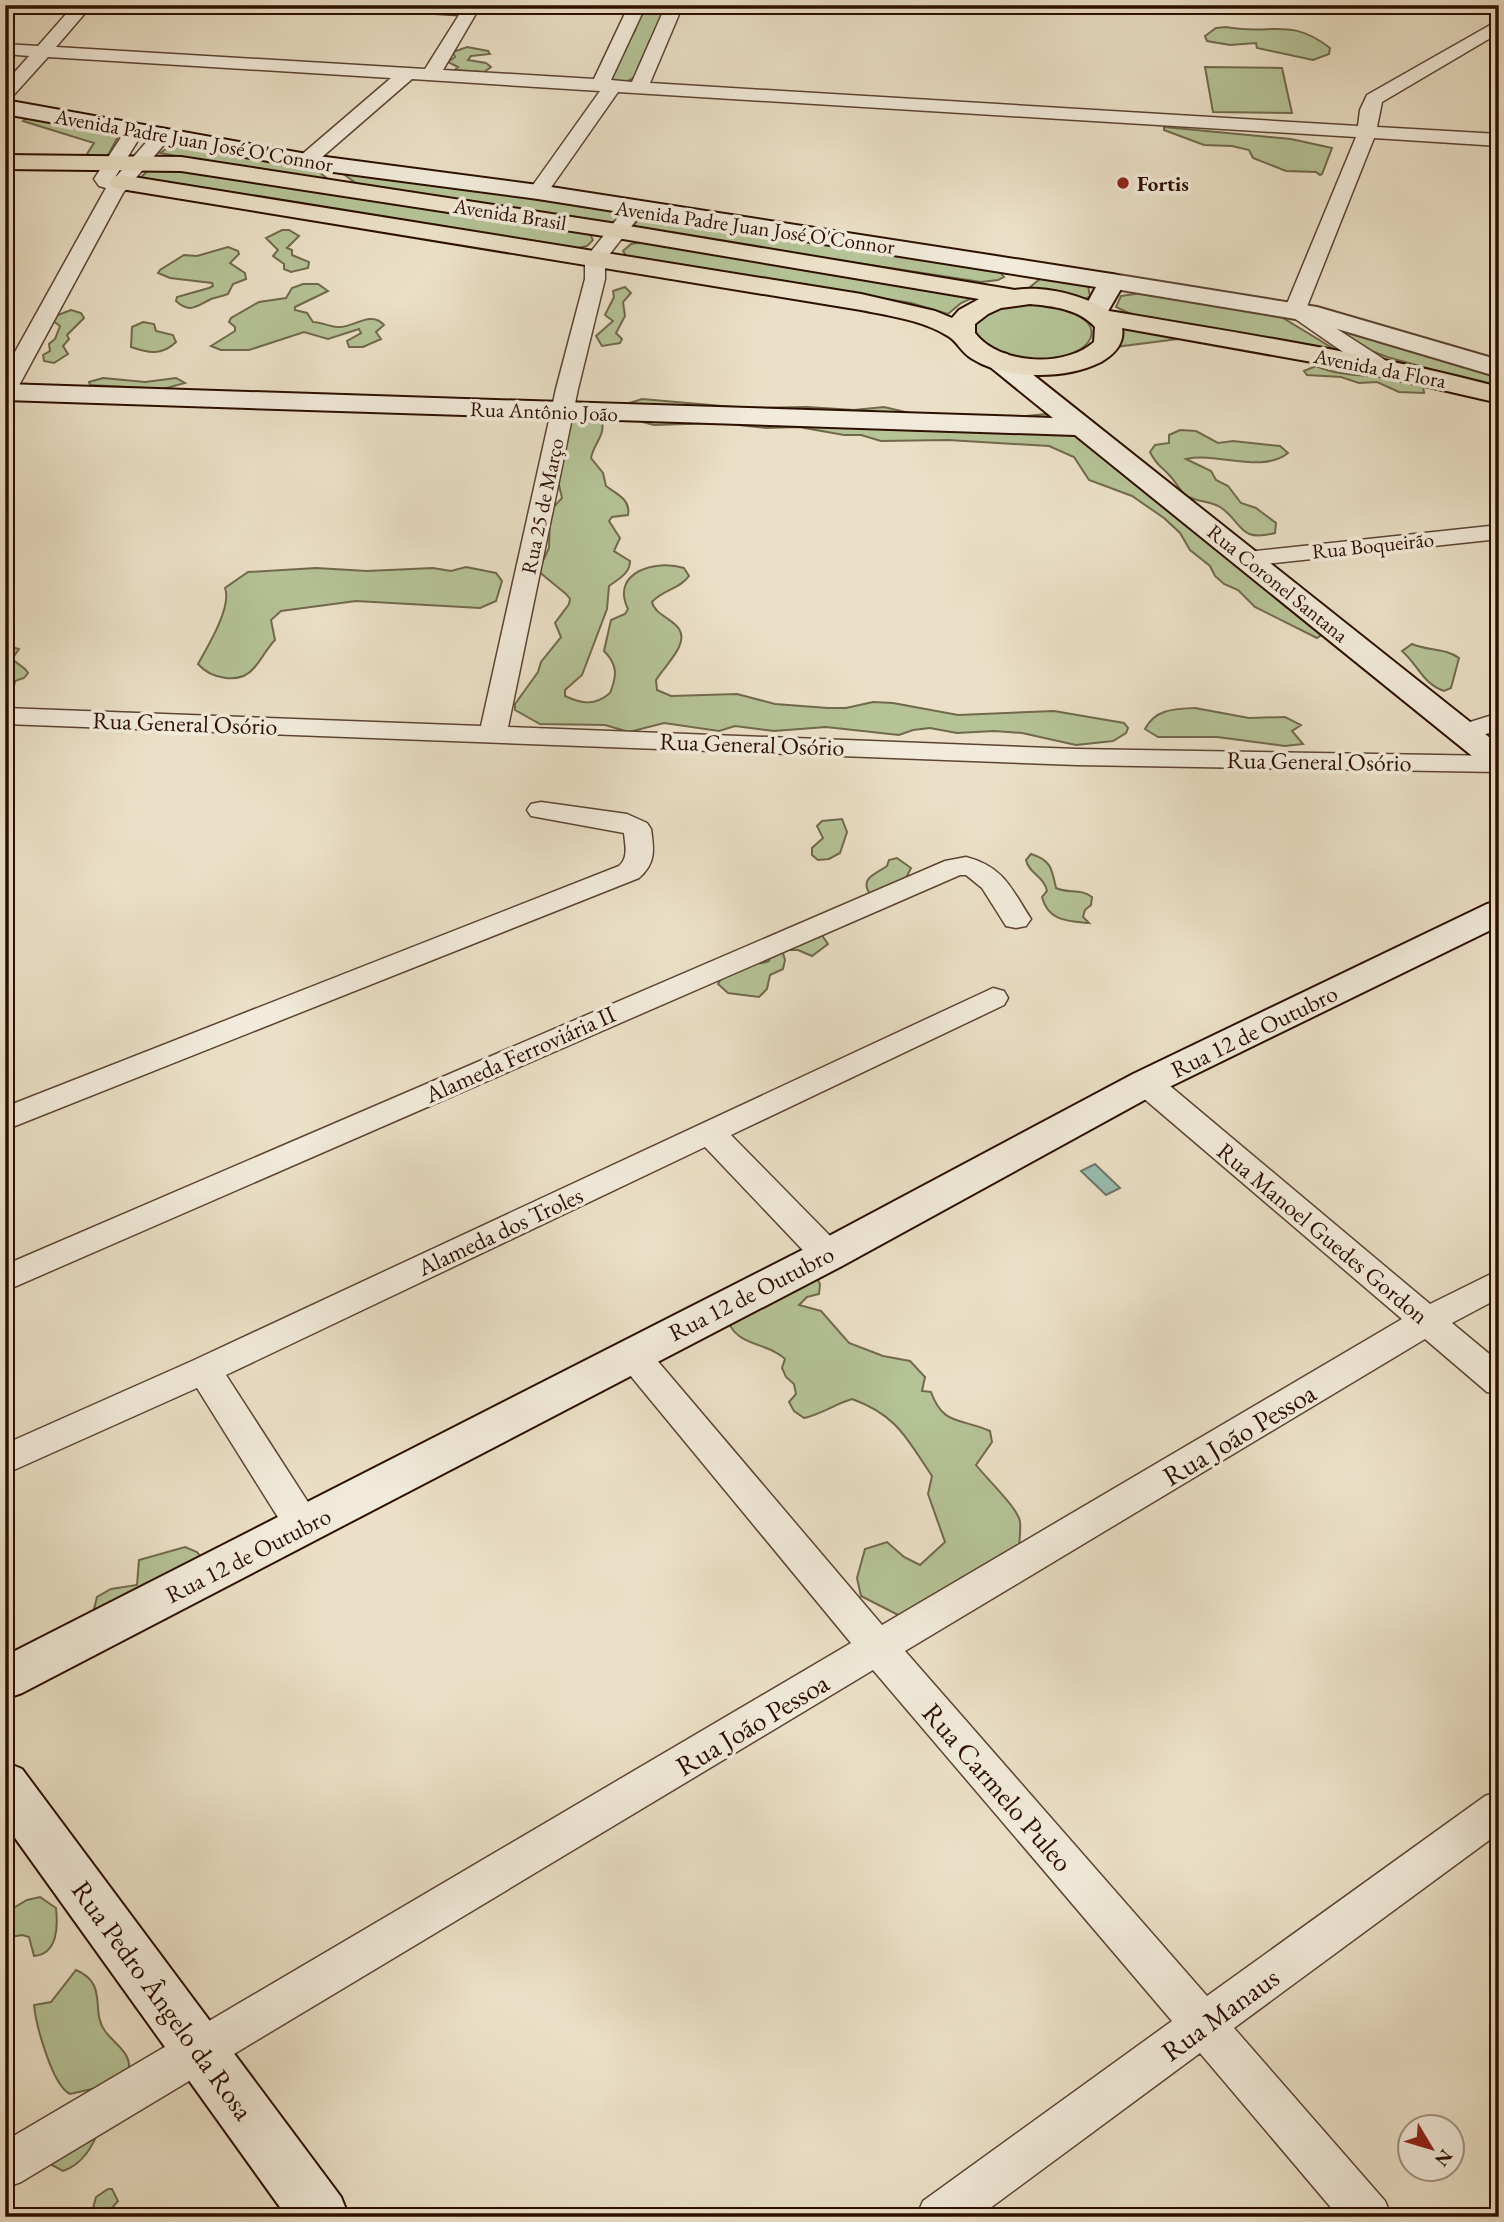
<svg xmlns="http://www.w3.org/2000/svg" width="1504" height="2222" viewBox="0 0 1504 2222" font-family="'EB Garamond',serif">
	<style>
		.green { fill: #b5c397; stroke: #71694c; stroke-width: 2 }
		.water { fill: #99bdb1; stroke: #6e776a; stroke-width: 2 }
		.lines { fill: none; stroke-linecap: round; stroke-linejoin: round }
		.minor-casing { stroke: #5c4332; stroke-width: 3 }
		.tertiary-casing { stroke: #5c4332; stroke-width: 4 }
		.secondary-casing { stroke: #2d0f00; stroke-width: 4 }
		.primary-casing { stroke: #2d0f00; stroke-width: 4 }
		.minor { fill: #f2ebdb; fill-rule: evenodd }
		.tertiary { fill: #f2ebdb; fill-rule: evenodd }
		.secondary { fill: #f2ebdb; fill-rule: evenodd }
		.primary { fill: #ebe0c7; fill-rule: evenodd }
		.poi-dot { fill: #8f2418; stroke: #f2ebdb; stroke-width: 2.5 }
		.labels { text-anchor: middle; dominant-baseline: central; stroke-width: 7; stroke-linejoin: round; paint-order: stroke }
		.far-street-label { font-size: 21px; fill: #2d0f00; stroke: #f2ebdb }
		.far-poi-label { font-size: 21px; font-weight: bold; fill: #2d0f00; stroke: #f2ebdb; text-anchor: start }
		.street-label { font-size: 24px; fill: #2d0f00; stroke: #f2ebdb }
		.near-street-label { font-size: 28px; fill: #2d0f00; stroke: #f2ebdb }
	</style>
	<rect width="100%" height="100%" fill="#ebe0c7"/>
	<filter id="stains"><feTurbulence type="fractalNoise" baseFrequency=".00286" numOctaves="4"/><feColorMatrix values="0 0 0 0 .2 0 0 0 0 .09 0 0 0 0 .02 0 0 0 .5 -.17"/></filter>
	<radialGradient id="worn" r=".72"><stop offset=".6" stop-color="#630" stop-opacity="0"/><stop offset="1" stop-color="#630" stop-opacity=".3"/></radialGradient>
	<!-- green -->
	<path class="green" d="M 647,5 L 677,5 L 662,13 L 658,23 L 662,31 L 650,40 L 637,70 L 638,74 L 630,80 L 617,84 L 607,79 C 610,70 613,54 620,47 C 629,37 638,35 636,19 Z
		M 1226,27 C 1270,36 1289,16 1330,48 L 1329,54 L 1313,60 L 1257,48 L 1256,43 L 1230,45 L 1207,41 L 1205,36 L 1216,28 Z
		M 467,47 L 488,51 L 490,54 L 471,56 L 468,60 L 486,63 L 491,67 L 484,72 L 455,70 L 458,67 L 448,62 L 455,57 L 453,52 Z
		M 1205,67 L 1282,68 L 1292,113 L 1213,112 Z
		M 27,118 L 118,133 L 119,135 L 108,155 L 83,160 L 94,143 L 23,121 Z
		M 1164,127 L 1291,139 L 1332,148 L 1322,174 L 1320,175 L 1316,172 L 1286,171 L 1253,158 L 1249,150 L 1232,146 L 1204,145 L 1164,130 Z
		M 173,144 L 314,168 L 329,180 L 360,186 L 339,171 L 343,169 L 612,211 L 619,218 L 612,223 L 601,223 L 590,234 L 593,240 L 587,246 L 574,249 L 140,178 L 151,168 L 221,164 L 160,153 Z
		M 652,218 L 991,269 L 1000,272 L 1004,277 L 998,280 L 981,282 L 642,230 L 634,225 L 638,220 Z
		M 282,230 L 289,230 L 299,236 L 287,248 L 292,250 L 292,255 L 309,262 L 308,268 L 291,272 L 284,269 L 284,264 L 273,256 L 278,250 L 266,238 Z
		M 642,242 L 977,296 L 961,303 L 948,314 L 911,303 L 627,257 L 623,251 L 631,244 Z
		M 228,247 L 238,251 L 239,254 L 230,263 L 245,273 L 246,279 L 233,284 L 228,294 C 223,296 217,297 211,299 C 197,306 190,314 176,301 L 177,297 L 209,288 L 213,286 L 212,283 L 170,278 L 158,273 L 160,270 L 184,255 L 197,256 Z
		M 1047,277 L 1088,286 L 1090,296 L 1083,300 L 1030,287 L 1040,279 Z
		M 303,284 L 318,284 L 328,291 L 295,307 L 295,310 L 307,313 L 313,322 C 323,322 331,328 341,327 C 355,326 372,311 384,325 L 376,332 L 381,339 L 363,347 L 349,347 L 347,341 L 361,333 L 359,329 L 328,339 L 304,332 L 249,350 L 221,350 L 211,346 L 235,331 L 235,327 L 229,322 L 231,318 L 259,302 L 286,298 L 292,288 Z
		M 625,287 L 631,293 L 623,302 L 625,316 L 616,333 L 622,339 L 620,343 L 602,346 L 596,336 L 613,321 L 605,315 L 614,297 L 613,291 Z
		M 1142,293 L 1278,315 L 1339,352 L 1334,353 L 1133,315 L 1116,307 L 1121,296 Z
		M 1033,303 C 1139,316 1083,376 1008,355 C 1002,353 993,352 988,348 C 982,344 977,338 972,333 L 973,323 L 995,308 Z
		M 71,310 L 81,313 L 84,318 L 67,335 L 69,339 L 63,346 L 68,354 L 54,363 L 44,361 L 43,355 L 50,351 L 49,344 L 55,339 L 60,326 L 53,321 L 55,316 Z
		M 143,322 L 154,324 L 156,331 L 173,335 L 176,342 C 162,356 148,353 131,347 L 132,327 Z
		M 1118,327 L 1186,338 L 1115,347 Z
		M 1348,331 L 1499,375 L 1499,388 L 1387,357 L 1369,350 L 1345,334 Z
		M 1316,366 C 1336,375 1359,375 1380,377 C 1395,379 1407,386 1423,385 L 1424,393 L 1399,392 L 1377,382 L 1359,383 L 1341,377 L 1307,375 L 1304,371 Z
		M 103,378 L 145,382 L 176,378 L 185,383 L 163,389 L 90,385 L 89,382 Z
		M 642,399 L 745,408 L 807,407 L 854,410 L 884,407 L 927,417 L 1017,417 L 1046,414 L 1062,417 L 1327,631 L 1317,638 L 1255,607 L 1238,590 L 1224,584 L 1215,576 L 1210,566 L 1190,550 L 1180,533 L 1164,518 L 1132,496 L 1089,480 L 1074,457 L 1049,446 L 948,440 L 881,441 L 861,435 L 844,435 L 799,427 L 766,428 L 720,423 L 654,425 L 627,418 L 623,410 L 629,403 Z
		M 584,413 L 601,418 C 607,435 594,442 591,458 L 603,473 L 606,486 C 616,494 631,499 628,515 L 612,517 L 609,521 L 620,538 L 614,551 L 630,561 C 630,574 618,579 609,586 L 607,609 L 582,675 L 565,690 L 565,696 C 582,704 595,706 610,693 C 617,676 618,665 604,651 L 611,620 L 625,614 L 628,609 C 610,572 656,559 684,568 L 689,576 C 680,589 662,590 652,602 C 656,620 691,621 679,647 C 674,658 663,669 656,680 L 657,690 L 671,696 L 737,694 L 775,704 L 828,708 L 846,708 L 873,702 L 893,703 L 958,715 L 1054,711 L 1124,723 L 1128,728 L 1126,733 L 1113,741 L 1076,745 L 1022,733 L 994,731 L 957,733 L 930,728 L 913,730 L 899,735 L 826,727 L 774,731 L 735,726 L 719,731 L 664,723 L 629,732 L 605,725 L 540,724 L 515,710 L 515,704 L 538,672 L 541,662 L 561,637 L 555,623 L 569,604 L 570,599 L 566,594 L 538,571 L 549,548 L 550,511 L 562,498 L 558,481 L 570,423 Z
		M 1180,430 L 1196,431 L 1218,443 L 1233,441 L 1280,446 L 1288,453 C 1262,474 1218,452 1186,459 L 1211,471 L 1216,480 L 1228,486 L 1241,503 L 1256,508 L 1276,523 L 1275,533 C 1238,543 1243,522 1220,507 C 1212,502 1203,502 1194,499 C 1181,495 1179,486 1171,477 C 1161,465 1158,468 1150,452 L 1155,445 L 1169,443 L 1169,435 Z
		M 466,567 L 496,573 L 502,581 L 496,601 L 480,608 L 356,601 L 281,611 L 271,620 L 275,640 C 267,648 262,659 254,668 C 240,685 211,679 198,664 C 208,646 232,607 225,588 L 248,572 L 316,568 L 367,571 L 433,568 L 451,571 Z
		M 1412,644 C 1428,651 1445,648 1459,658 L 1451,688 L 1444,691 C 1422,683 1419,666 1402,651 Z
		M 5,645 L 19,649 L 12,659 L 25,669 L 28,673 L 24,678 L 15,681 L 13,691 L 5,698 Z
		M 1195,708 L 1249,718 L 1285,717 L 1301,725 L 1292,731 L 1303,744 L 1285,746 L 1217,737 L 1158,737 L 1145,729 C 1155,709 1174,709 1195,708 Z
		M 842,819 L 847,832 L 840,853 L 829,859 L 818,860 L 812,855 L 812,848 L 823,838 L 817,826 L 822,821 Z
		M 1031,854 C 1051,860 1052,869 1056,888 C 1069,894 1080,888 1092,897 L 1091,905 L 1085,910 L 1083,917 L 1089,923 C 1067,921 1048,921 1042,897 L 1047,891 C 1044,876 1029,874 1026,860 Z
		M 897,858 L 911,868 L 905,880 L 870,894 C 859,878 876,874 887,866 L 889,860 Z
		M 819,931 L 828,944 L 812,956 L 798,950 L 786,950 L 783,953 L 785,960 L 783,969 L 770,975 L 767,989 L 759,997 L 728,993 L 718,984 C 722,975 736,966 746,964 C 755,962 761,965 769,961 L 771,954 Z
		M 816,1276 L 820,1284 L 819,1294 L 807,1297 L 799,1305 L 821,1311 L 849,1343 L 883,1356 L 910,1361 L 925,1377 L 922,1391 L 931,1392 C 943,1426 961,1418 990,1431 L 992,1442 L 976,1465 C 986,1478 1019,1509 1020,1522 C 1021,1531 1019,1541 1019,1550 L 910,1621 L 861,1596 L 857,1578 L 865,1549 L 887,1542 L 904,1557 L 920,1565 L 945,1542 L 928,1494 L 932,1476 C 907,1439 897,1415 852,1399 C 835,1404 822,1414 804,1418 L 794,1411 L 789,1402 L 796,1394 L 794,1384 L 786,1377 L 782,1368 L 785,1359 C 769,1343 738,1346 729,1323 L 797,1290 L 796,1281 Z
		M 185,1547 L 197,1552 L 203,1560 L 184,1605 L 165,1620 L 135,1621 L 107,1629 L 94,1609 L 97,1597 L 111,1589 L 137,1585 L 139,1560 Z
		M 40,1897 L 56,1908 C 58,1926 58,1954 34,1956 L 29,1937 L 22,1935 L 5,1938 L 5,1913 L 27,1900 Z
		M 76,1970 C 109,1984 90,2011 105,2031 C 115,2045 132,2052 129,2072 L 110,2085 L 70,2094 C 52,2085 36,2025 34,2005 L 51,2002 Z
		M 100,2127 C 93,2146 83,2164 63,2171 L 50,2164 Z
		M 108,2189 L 112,2189 L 118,2201 L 111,2209 L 104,2210 L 104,2217 L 76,2217 L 80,2210 L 92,2212 L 96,2197 Z"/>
	<!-- water -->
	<path class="water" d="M 1095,1164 L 1120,1188 L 1106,1195 L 1081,1171 Z"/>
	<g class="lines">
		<!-- minor casing -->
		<g class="minor-casing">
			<path id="minor" d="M 74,5 L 92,5 L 56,47 L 425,69 L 459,15 L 379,10 L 371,5 L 481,5 L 443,70 L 594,79 L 629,5 L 646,5 L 611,80 L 632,82 L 666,5 L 683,5 L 650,83 L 1358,126 L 1360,110 L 1367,95 L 1499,20 L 1499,33 L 1382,102 L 1377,127 L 1499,134 L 1499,146 L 1374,138 L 1306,309 L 1385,360 L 1388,365 L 1385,370 L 1369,370 L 1284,311 L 1356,137 L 618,92 L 545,196 L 538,198 L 528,192 L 600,91 L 412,79 L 314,164 L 300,164 L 297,160 L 300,156 L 391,78 L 48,57 L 11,98 L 5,99 L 5,83 L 29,56 L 5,54 L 5,44 L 38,46 Z
				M 136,123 L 145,129 L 114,179 L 157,130 L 164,128 L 173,134 L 123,193 L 16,391 L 13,396 L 5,398 L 5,370 L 106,188 L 99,186 L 94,179 L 129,125 Z
				M 635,203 L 642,205 L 645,209 L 605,260 L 605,279 L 578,389 L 508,727 L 1077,749 L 1499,756 L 1499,772 L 1077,765 L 5,724 L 5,708 L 481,726 L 556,389 L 585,279 L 585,259 L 628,205 Z
				M 1499,525 L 1499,539 L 1247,566 L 1238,564 L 1235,559 L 1238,554 L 1247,552 Z
				M 1499,713 L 1499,730 L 1463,741 L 1454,739 L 1450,733 L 1454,727 Z
				M 541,802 L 627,814 L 647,823 L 651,829 C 654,850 656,863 639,878 L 5,1130 L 5,1107 L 619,866 C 629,857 625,845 624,833 L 531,816 L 527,810 L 531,804 Z
				M 966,857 C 1004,867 1011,888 1031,919 L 1026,926 L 1016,928 L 1006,926 L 982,888 L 966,875 L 960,875 L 5,1291 L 5,1265 L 945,861 Z
				M 993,988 L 1004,991 L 1008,998 L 1004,1005 L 731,1135 L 840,1246 L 845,1255 L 840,1264 L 828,1267 L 816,1264 L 705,1147 L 226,1375 L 317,1516 L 322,1527 L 317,1538 L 304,1542 L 291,1538 L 197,1388 L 5,1474 L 5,1444 L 192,1361 Z
				M 1146,1072 L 1157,1075 L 1430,1304 L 1499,1270 L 1499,1298 L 1452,1323 L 1499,1362 L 1499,1395 L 1487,1392 L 1425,1339 L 905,1651 L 1207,1996 L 1485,1796 L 1499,1791 L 1499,1833 L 1234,2028 L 1385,2201 L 1392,2217 L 1339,2217 L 1200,2053 L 978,2217 L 916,2217 L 923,2201 L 1172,2021 L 873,1670 L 21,2182 L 5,2188 L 5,2141 L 851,1643 L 620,1363 L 615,1354 L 620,1345 L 632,1341 L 644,1345 L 882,1625 L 1402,1319 L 1135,1091 L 1130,1083 L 1135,1075 Z"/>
		</g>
		<!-- tertiary casing -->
		<g class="tertiary-casing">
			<path id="tertiary" d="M 1112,274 L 1317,307 L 1499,360 L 1499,377 L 1314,322 L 1103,287 L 1099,282 L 1103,277 Z"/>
		</g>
		<!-- secondary casing -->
		<g class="secondary-casing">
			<path id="secondary" d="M 5,100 L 318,156 L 538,185 L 1112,274 L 1121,277 L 1125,282 L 1104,318 L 1095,321 L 1086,318 L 1082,313 L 1096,287 L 538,199 L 318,170 L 5,114 Z
				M 998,352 L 1007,354 L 1499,745 L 1499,771 L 1487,768 L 1075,435 L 5,400 L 5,384 L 1053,418 L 989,366 L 985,360 L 989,354 Z
				M 1499,901 L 1499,926 L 1159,1092 L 842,1266 L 22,1693 L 5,1699 L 5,1656 L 814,1244 L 1133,1074 L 1487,904 Z
				M 5,1762 L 22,1769 L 341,2197 L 349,2217 L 287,2217 L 5,1824 Z"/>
		</g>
		<!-- primary casing -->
		<g class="primary-casing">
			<path id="primary" d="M 5,155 L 181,157 L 617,224 L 1015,290 C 1044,285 1083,295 1109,311 C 1239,333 1370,353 1499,387 L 1499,403 L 1351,369 L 1122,328 C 1125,344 1113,355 1101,362 C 1065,380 1005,380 971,358 C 961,352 957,341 948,336 C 922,320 890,316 861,310 L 121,189 L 113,187 L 109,182 L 113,177 L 121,175 L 861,294 L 935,311 L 952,318 L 959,310 L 979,299 L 617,238 L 181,171 L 5,169 ZM 1030,304 C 1052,306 1079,309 1095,327 L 1094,342 C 1065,368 999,365 975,333 L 975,324 L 988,314 L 1001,308 Z"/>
		</g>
		<!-- minor -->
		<use href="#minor" class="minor"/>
		<!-- tertiary -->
		<use href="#tertiary" class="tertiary"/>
		<!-- secondary -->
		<use href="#secondary" class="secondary"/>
		<!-- primary -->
		<use href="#primary" class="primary"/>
	</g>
	<!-- markers -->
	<circle class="poi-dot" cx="1123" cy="183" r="7"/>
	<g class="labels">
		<!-- far-street labels -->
		<g class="far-street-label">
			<text transform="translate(194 140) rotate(10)">Avenida Padre Juan José O'Connor</text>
			<text transform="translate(510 214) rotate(9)">Avenida Brasil</text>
			<text transform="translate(755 227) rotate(8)">Avenida Padre Juan José O'Connor</text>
			<text transform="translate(1380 368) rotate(11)">Avenida da Flora</text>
			<text transform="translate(544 411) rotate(2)">Rua Antônio João</text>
			<text transform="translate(542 506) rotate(-78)">Rua 25 de Março</text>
			<text transform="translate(1373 545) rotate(-6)">Rua Boqueirão</text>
			<text transform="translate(1278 583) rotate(39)">Rua Coronel Santana</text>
		</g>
		<!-- far-poi labels -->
		<g class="far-poi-label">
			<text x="1137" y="183">Fortis</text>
		</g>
		<!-- street labels -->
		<g class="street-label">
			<text transform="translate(185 723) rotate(2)">Rua General Osório</text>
			<text transform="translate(752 744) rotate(2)">Rua General Osório</text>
			<text transform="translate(1319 761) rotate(1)">Rua General Osório</text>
			<text transform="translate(1254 1031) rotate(-26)">Rua 12 de Outubro</text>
			<text transform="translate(520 1054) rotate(-24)">Alameda Ferroviária II</text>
			<text transform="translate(500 1231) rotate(-25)">Alameda dos Troles</text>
			<text transform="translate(1323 1233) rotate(40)">Rua Manoel Guedes Gordon</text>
			<text transform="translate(751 1293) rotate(-27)">Rua 12 de Outubro</text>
			<text transform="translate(248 1555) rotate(-27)">Rua 12 de Outubro</text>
		</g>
		<!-- near-street labels -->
		<g class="near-street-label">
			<text transform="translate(1239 1434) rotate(-31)">Rua João Pessoa</text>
			<text transform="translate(752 1724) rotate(-31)">Rua João Pessoa</text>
			<text transform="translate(998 1787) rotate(49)">Rua Carmelo Puleo</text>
			<text transform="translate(163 2000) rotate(54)">Rua Pedro Ângelo da Rosa</text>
			<text transform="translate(1220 2014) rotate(-36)">Rua Manaus</text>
		</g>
	</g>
	<!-- margin -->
	<rect width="1504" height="2222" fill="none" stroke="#ebe0c7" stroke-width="28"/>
	<rect x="7" y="7" width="1490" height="2208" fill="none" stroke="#2d0f00" stroke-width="3.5"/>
	<rect x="14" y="14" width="1476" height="2194" fill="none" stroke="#2d0f00" stroke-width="2"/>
	<!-- north arrow -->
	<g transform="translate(1431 2148) rotate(128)"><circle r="33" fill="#f2ebdb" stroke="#a39383" stroke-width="2"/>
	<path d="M0-5L12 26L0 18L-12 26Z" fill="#8f2418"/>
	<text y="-10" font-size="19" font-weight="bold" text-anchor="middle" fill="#2d0f00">N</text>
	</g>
	<rect width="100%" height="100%" filter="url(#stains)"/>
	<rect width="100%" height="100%" fill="url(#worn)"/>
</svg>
